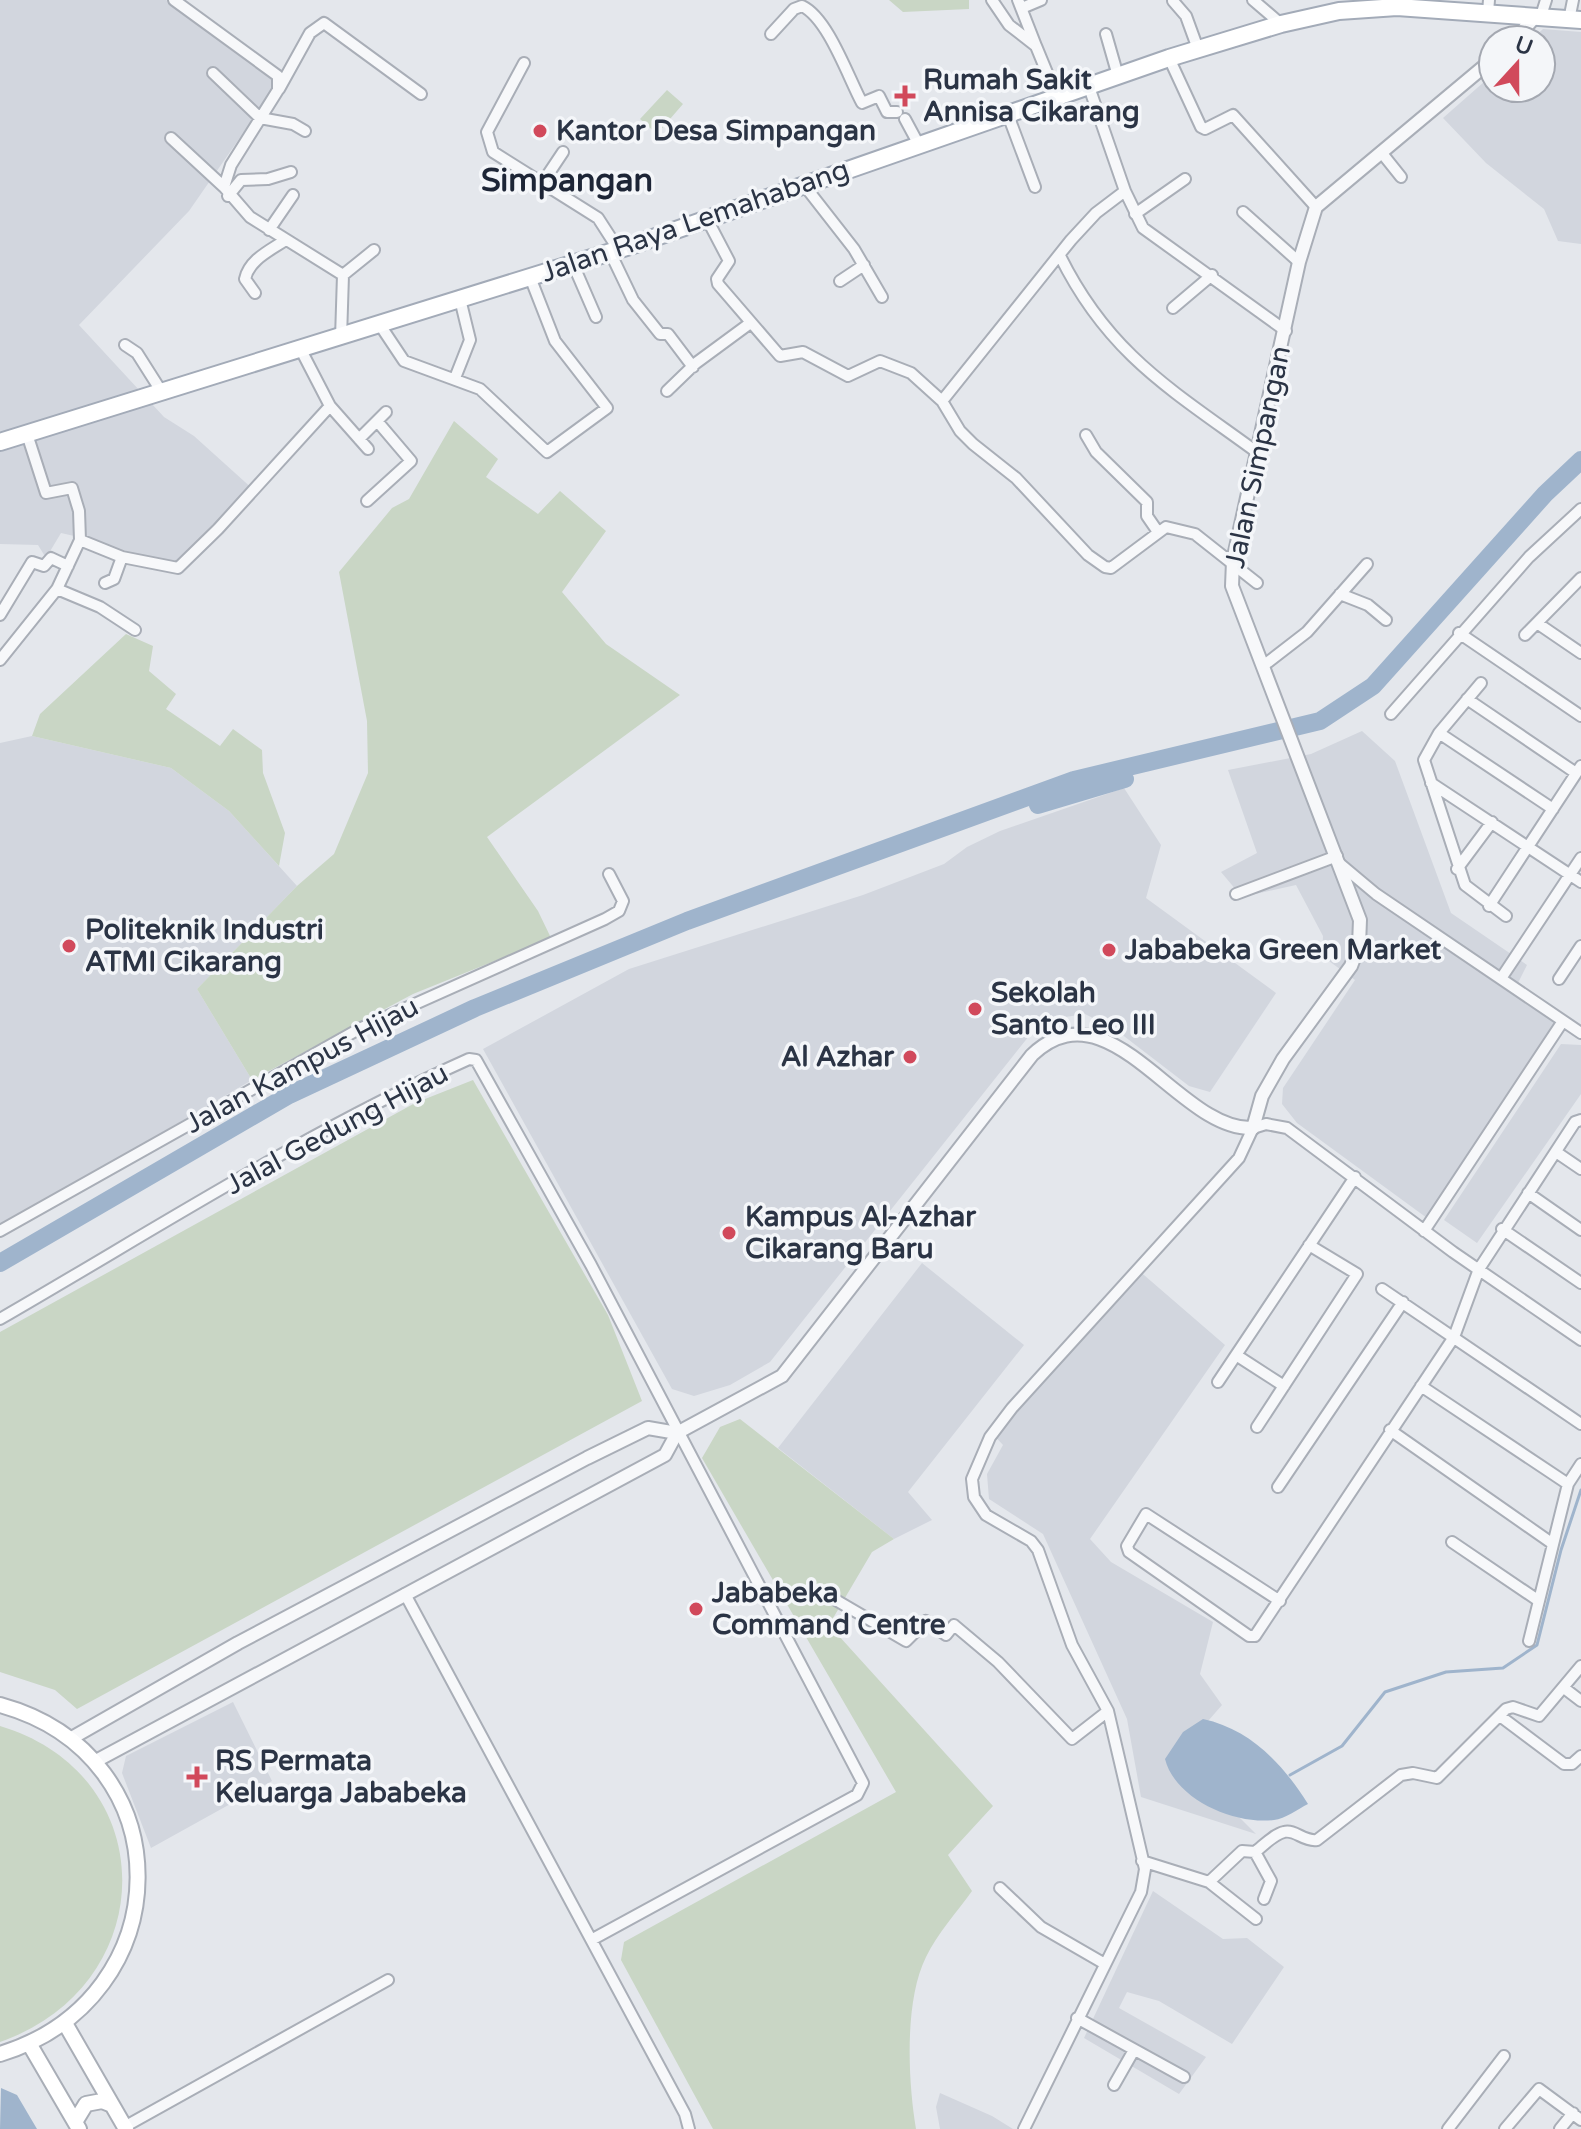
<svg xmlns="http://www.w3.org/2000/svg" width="1581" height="2129" viewBox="0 0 1581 2129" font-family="'Varela Round',sans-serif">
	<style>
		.built { fill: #d2d6de }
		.green { fill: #c9d6c5 }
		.water { fill: #9fb4cc }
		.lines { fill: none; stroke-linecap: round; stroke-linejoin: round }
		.stream { stroke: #9fb4cc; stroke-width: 3 }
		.river { stroke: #9fb4cc; stroke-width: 18 }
		.minor-casing { stroke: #a9aeb7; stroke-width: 14 }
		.tertiary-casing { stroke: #a9aeb7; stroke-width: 16 }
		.secondary-casing { stroke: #a9aeb7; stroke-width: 18 }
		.primary-casing { stroke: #a3abb8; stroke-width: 20 }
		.minor { stroke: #f7f8fa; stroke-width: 10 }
		.tertiary { stroke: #f7f8fa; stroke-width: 12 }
		.secondary { stroke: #fff; stroke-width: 14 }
		.primary { stroke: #fff; stroke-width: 16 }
		.poi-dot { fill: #d1495b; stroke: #f4f6f9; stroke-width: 3 }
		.labels { text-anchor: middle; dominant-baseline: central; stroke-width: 7; stroke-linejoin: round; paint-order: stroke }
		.poi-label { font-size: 28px; font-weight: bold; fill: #2b3445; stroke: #f4f6f9; text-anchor: start }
		.street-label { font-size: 28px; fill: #2b3445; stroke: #f4f6f9 }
		.quarter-label { font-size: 32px; font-weight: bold; fill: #1d2536; stroke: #f4f6f9 }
	</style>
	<rect width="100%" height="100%" fill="#e4e7ec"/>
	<!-- built -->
	<path class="built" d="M 0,0 L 166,0 L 280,80 L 189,211 L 79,325 L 164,417 L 194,436 L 255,491 L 179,565 L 124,558 L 83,538 L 61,533 L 46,558 L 38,545 L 0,544 Z
		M 1543,29 L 1581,32 L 1581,244 L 1558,241 L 1544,209 L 1486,163 L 1443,118 L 1493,74 L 1493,88 L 1541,88 L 1541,40 L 1531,40 Z
		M 1362,731 L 1395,761 L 1451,913 L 1527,965 L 1518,983 L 1563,1016 L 1427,1218 L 1297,1123 L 1282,1104 L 1283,1088 L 1355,980 L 1322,956 L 1323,936 L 1296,885 L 1242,897 L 1221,872 L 1257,853 L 1228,770 L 1311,754 Z
		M 32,736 L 171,768 L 229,811 L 297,886 L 197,989 L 252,1080 L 0,1227 L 0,743 Z
		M 1124,788 L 1161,845 L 1146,898 L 1276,993 L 1210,1092 L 1189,1086 L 1116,1030 L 1085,1014 L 1052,1019 L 1029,1036 L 770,1362 L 730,1385 L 694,1396 L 672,1389 L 483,1049 L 629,969 L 863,895 L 944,864 L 967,847 L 1000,831 Z
		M 1561,1044 L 1581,1045 L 1581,1094 L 1477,1243 L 1444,1220 Z
		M 922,1263 L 1024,1345 L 908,1492 L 932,1520 L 894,1539 L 778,1448 Z
		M 1137,1269 L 1225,1345 L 1090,1539 L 1111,1562 L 1213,1622 L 1200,1674 L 1222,1705 L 1168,1767 L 1228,1806 L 1256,1834 L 1141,1797 L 1127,1719 L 1043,1534 L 989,1499 L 987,1474 L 1003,1445 L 989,1430 Z
		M 233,1702 L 272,1781 L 151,1848 L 122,1773 L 126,1756 Z
		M 1153,1891 L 1223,1939 L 1247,1938 L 1284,1967 L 1232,2044 L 1159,2001 L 1127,1992 L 1119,2008 L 1206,2057 L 1179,2094 L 1084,2038 Z
		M 940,2093 L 992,2116 L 1013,2129 L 940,2129 L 936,2107 Z"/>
	<!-- green -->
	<path class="green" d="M 889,0 L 969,0 L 969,9 L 903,12 Z
		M 667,90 L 683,104 L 657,134 L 640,119 Z
		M 454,421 L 498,459 L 486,477 L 538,514 L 560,491 L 606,531 L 562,592 L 606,644 L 680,695 L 487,837 L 538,911 L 551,938 L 413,994 L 252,1080 L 197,989 L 297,886 L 334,854 L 368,773 L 367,721 L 339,572 L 392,508 L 409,499 Z
		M 126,634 L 153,646 L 149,671 L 176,694 L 166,709 L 220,746 L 233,729 L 262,750 L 263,773 L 285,833 L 279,866 L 229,811 L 171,768 L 32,736 L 40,714 Z
		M 473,1080 L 608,1315 L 642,1401 L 77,1709 L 55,1690 L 0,1672 L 0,1332 L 415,1103 Z
		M 740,1419 L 894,1539 L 872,1552 L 829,1625 L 993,1806 L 948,1855 L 972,1891 C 957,1912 937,1934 926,1957 C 904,2001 908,2082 916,2129 L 713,2129 L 621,1960 L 624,1942 L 896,1792 L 702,1458 L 720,1427 Z
		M 0,1726 C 164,1775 162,1985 0,2042 Z"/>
	<!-- water -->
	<path class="water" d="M 1203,1719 C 1250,1729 1283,1764 1308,1804 C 1298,1809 1285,1819 1274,1820 C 1234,1825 1175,1799 1165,1759 L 1183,1732 Z
		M 1,2088 L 17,2095 L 37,2129 L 0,2129 Z"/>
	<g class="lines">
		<!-- stream -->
		<path class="stream" d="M 1290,1775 L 1342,1746 L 1385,1692 L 1446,1672 L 1503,1668 L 1537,1645 L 1561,1550 L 1581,1490"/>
		<!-- river -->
		<path class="river" d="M 1038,805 L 1125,779
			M 0,1263 L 289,1095 L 475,1008 L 687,921 L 1074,780 L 1320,721 L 1373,686 L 1545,494 L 1581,460"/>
		<!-- minor casing -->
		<g class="minor-casing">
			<path id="minor" d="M 174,0 L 278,76 L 278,90 L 231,165 L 224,187 L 250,217 L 343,275 L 341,338
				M 992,0 L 1009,25 L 1036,46 L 1018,0
				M 1253,0 L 1281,24
				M 1173,1 L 1186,16 L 1198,49
				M 1022,8 L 1041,0
				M 1488,12 L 1489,0
				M 1540,19 L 1546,0
				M 1569,20 L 1573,0
				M 771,34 L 794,9 L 802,6 C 828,18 848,77 862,103 L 879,96 L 887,112 L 897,112
				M 1106,34 L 1118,76
				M 1036,46 L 1057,97
				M 1169,58 L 1201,127 L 1205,129 L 1233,115 L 1316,207
				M 524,63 L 487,132 L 493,152 L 598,218 L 618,249
				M 213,73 L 260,118 L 293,124 L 305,131
				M 1089,87 L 1125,191 L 1143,228 L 1286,331
				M 279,89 L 310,33 L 324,23 L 421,94
				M 1008,115 L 1035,187
				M 905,119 L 919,145
				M 171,138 L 224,187
				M 1381,152 L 1401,177
				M 543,182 L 563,152
				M 804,185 L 854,249 L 882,297
				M 228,196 L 241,180 L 268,179 L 291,172
				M 1243,212 L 1299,262
				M 1135,214 L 1185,179
				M 707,219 L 729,261 L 717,279 L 718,284 L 780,356 L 803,352 L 848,376 L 880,361 L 911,373 L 942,401 L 960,431 L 973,444 L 1016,478 L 1088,555 L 1105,567 L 1111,568 L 1166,527 L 1195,534 L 1257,583
				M 269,230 L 293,195
				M 610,252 L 633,300 L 660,334 L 668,334 L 693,367
				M 1060,256 C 1109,355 1172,390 1258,453
				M 573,264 L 596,317
				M 343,275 L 374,250
				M 840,281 L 864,265
				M 255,293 L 245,279 C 249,260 269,251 284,241
				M 1173,308 L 1212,275
				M 380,325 L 404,361 L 480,389 L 547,452 L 607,408 L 555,341 L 530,277
				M 125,345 L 137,353 L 163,394
				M 301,350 L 330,406 L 368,449
				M 455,378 L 470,340 L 460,299
				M 667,391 L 696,363 L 749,324
				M 942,401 L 1071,240 L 1096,213 L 1125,191
				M 27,434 L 46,493 L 72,488 L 79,511 L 80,540
				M 1086,435 L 1096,452 L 1147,502 L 1147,516 L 1158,532
				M 359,439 L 386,412
				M 367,501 L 411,461 L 377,421
				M 105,583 L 114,579 L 122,557
				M 57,589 L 100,607 L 135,630
				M 1340,594 L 1368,605 L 1386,620
				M 0,615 L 32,562 L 44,566 L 51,558 L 68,566
				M 1537,623 L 1581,653
				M 1459,633 L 1581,716
				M 1525,635 L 1581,578
				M 0,660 L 57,589 L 80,540 L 122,557 L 178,568 L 218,529 L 330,406
				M 1263,666 L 1307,632 L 1367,564
				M 1481,683 L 1439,733 L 1424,760 L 1465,885 L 1506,916
				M 1467,699 L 1576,773
				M 1391,714 L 1529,557 L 1581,509
				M 1439,733 L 1553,809
				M 1431,783 L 1581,882
				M 1339,863 L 1376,894 L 1581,1033
				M 1457,869 L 1492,822
				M 1236,894 L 1337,856
				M 1489,906 L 1581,766
				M 1502,977 L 1581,858
				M 1559,979 L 1581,946
				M 1556,1152 L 1581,1169
				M 1528,1193 L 1581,1230
				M 1502,1229 L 1581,1283
				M 0,1231 L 359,1029 L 605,919 L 619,911 L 623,901 L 609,874
				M 1424,1231 L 1563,1021
				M 1382,1289 L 1581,1424
				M 0,1319 C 154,1230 306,1132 469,1059 L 476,1060 L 591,1265 L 863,1783 L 857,1795 L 593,1939
				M 1236,1355 L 1284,1386
				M 1218,1382 L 1355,1177
				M 1421,1386 L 1568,1484
				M 1257,1427 L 1357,1274 L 1309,1245
				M 1390,1430 L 1553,1544
				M 1278,1487 L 1403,1302
				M 1452,1542 L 1539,1601
				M 405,1594 L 685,2114 L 689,2129
				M 834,1599 L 906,1641 L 926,1621 L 946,1635 L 954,1625 L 998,1662 L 1072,1739 L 1108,1711
				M 1280,1601 L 1146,1514 L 1127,1546 L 1129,1552 L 1249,1636 L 1255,1636 L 1454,1337 L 1479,1269 L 1575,1122 L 1581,1120
				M 1529,1641 L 1568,1484 L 1581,1464
				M 1564,1688 L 1581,1701
				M 1500,1716 L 1564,1764 L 1572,1764 L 1581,1756
				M 1255,1852 L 1271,1881 L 1264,1899
				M 1142,1861 L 1209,1882 L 1242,1851 L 1255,1852 C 1263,1846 1274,1834 1284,1832 C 1295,1829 1304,1842 1317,1840 L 1401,1775 L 1413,1773 L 1437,1778 L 1506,1709 L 1513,1707 L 1539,1716 L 1581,1666
				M 1209,1882 L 1256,1919
				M 1000,1888 L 1041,1927 L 1105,1964
				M 1077,2018 L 1184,2077
				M 1114,2085 L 1134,2050
				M 124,2127 L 388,1980
				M 1024,2129 L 1141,1892 L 1145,1869 L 1108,1711 L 1072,1645 L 1038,1550 L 1031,1541 L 986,1515 L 974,1497 L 972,1479 L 990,1437 L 1012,1408 L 1239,1158 L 1253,1128 L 1266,1124 L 1287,1128 L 1453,1252 L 1581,1340
				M 1448,2129 L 1504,2056
				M 1505,2129 L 1539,2089 L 1581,2120
				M 1560,2129 L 1573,2113"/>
		</g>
		<!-- tertiary casing -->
		<g class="tertiary-casing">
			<path id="tertiary" d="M 1514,40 L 1534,18
				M 70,1739 L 238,1643 L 587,1458 L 648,1428 L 677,1433 L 782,1376 L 1032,1055 C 1110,981 1179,1132 1253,1128 L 1262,1096 L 1283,1059 L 1351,966 L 1359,945 L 1360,920 L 1232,586 L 1233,561 L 1299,262 L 1316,207 L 1493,59
				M 94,1762 L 665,1455 L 677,1433"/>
		</g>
		<!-- secondary casing -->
		<g class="secondary-casing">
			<path id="secondary" d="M 0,1705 C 185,1756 182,1998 0,2054
				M 66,2025 L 126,2129
				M 30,2045 L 79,2129
				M 75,2122 L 86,2104 L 102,2101 L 112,2105"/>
		</g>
		<!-- primary casing -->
		<g class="primary-casing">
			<path id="primary" d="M 0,442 L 630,246 L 1169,58 L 1281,24 L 1339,11 L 1397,7 L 1581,20"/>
		</g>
		<!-- minor -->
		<use href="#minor" class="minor"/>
		<!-- tertiary -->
		<use href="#tertiary" class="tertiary"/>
		<!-- secondary -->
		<use href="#secondary" class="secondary"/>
		<!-- primary -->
		<use href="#primary" class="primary"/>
	</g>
	<!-- markers -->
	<g class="poi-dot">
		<path d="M901 84h8v8h8v8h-8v8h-8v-8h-8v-8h8z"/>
		<circle cx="540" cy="131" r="8"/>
		<circle cx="69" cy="946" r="8"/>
		<circle cx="1109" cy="950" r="8"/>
		<circle cx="975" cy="1009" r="8"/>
		<circle cx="910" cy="1057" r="8"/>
		<circle cx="729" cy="1233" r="8"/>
		<circle cx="696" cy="1609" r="8"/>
		<path d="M193 1765h8v8h8v8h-8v8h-8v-8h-8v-8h8z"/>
	</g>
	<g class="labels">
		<!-- poi labels -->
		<g class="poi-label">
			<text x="923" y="80">Rumah Sakit<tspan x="923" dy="32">Annisa Cikarang</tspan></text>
			<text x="556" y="131">Kantor Desa Simpangan</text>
			<text x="85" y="930">Politeknik Industri<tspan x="85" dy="32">ATMI Cikarang</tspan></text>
			<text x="1125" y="950">Jababeka Green Market</text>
			<text x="991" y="993">Sekolah<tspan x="991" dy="32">Santo Leo III</tspan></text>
			<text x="894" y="1057" text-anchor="end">Al Azhar</text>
			<text x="745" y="1217">Kampus Al-Azhar<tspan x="745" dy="32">Cikarang Baru</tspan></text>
			<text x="712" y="1593">Jababeka<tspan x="712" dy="32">Command Centre</tspan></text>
			<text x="215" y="1761">RS Permata<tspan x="215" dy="32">Keluarga Jababeka</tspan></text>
		</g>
		<!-- street labels -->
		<g class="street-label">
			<text transform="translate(695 221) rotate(-19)">Jalan Raya Lemahabang</text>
			<text transform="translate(1258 457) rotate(-78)">Jalan Simpangan</text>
			<text transform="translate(302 1065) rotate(-28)">Jalan Kampus Hijau</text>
			<text transform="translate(337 1129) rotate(-28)">Jalal Gedung Hijau</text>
		</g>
		<!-- quarter labels -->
		<g class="quarter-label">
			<text x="567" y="181">Simpangan</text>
		</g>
	</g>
	<!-- north arrow -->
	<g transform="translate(1517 64) rotate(21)"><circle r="38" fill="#f4f6f9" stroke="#a4a8b1" stroke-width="2"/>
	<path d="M0-6L14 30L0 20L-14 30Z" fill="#d1495b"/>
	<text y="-12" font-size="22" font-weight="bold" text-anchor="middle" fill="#2b3445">U</text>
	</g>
</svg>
